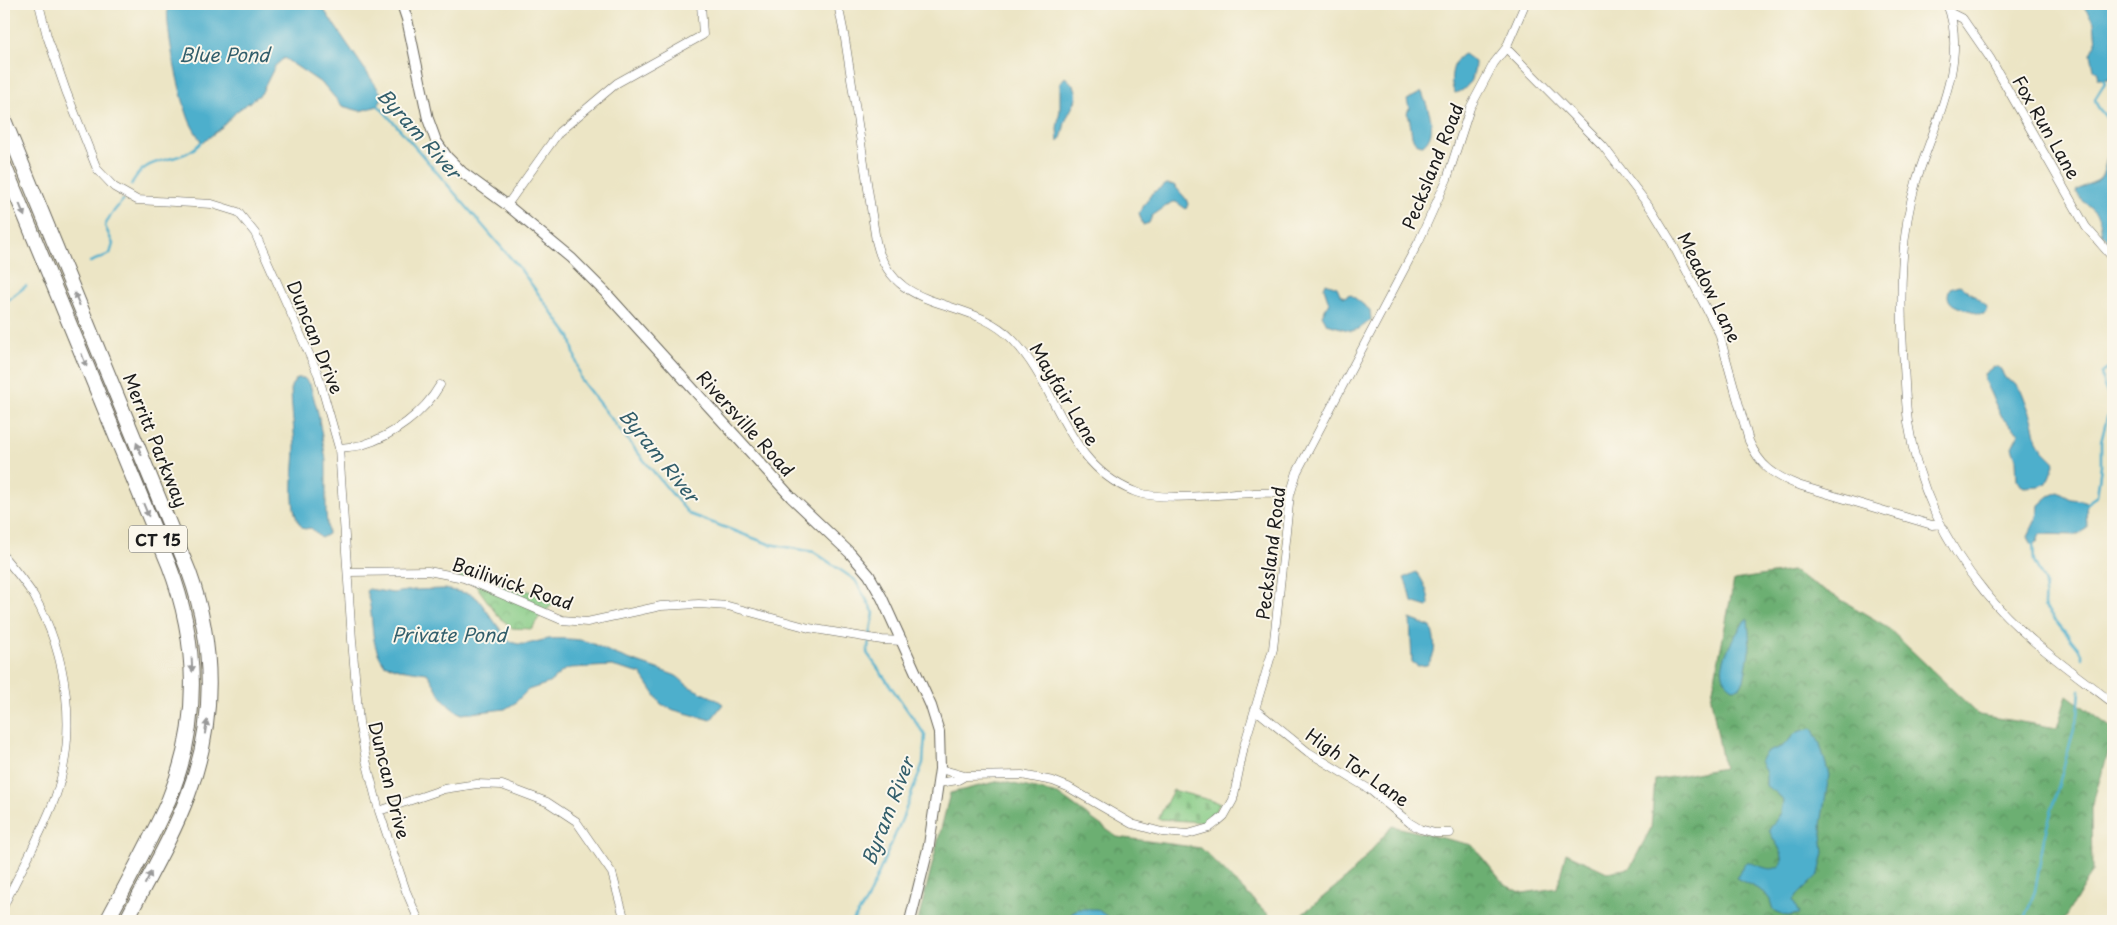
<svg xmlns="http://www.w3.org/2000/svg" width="2117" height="925" viewBox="0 0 2117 925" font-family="'Playpen Sans',sans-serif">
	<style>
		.forest { fill: url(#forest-crowns); stroke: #446647 }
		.cemetery { fill: url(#cemetery-stones); stroke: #517450 }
		.park { fill: url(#park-crowns); stroke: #517450 }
		.water { fill: #4dafcc; stroke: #346674 }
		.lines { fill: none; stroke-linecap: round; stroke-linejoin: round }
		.stream { stroke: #4dafcc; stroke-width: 2.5 }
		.minor-casing { stroke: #656257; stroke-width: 9 }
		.tertiary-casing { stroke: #656257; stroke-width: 12 }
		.motorway-casing { stroke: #656257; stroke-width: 16 }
		.minor { stroke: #fff; stroke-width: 8 }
		.tertiary { stroke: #fff; stroke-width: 10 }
		.motorway { stroke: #fff; stroke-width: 14 }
		.oneway { fill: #999 }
		.labels { text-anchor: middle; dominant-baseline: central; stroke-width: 4; stroke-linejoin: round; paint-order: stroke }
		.shield { fill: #fbf7ec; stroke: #5f5e5a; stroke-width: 1 }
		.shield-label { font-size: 16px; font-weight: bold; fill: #1c1c1c }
		.street-label { font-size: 18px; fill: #1c1c1c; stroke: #fbf7ec }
		.water-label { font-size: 19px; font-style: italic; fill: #325e6b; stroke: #fbf7ec }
	</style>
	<defs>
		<pattern id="forest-crowns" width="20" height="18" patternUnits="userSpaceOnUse" patternTransform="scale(1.25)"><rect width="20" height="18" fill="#6caf72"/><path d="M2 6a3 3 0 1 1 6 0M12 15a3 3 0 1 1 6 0" fill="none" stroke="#588e5d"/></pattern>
		<pattern id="cemetery-stones" width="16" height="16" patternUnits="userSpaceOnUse" patternTransform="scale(1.25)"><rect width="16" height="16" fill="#86cb85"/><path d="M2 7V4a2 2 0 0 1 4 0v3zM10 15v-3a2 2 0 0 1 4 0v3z" fill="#73ae72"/></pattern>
		<pattern id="park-crowns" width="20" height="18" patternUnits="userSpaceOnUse" patternTransform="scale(1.25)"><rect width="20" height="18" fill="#86cb85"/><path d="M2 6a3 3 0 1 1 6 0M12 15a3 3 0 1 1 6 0" fill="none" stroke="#73ae72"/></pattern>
	</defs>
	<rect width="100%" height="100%" fill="#fbf7ec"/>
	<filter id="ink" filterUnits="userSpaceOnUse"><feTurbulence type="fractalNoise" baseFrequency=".02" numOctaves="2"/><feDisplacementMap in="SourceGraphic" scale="10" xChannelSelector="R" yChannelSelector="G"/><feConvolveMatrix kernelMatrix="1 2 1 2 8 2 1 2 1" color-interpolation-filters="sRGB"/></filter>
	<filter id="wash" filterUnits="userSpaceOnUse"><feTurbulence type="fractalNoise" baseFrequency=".0096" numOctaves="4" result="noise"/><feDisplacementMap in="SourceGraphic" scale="20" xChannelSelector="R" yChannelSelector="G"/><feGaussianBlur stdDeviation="1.12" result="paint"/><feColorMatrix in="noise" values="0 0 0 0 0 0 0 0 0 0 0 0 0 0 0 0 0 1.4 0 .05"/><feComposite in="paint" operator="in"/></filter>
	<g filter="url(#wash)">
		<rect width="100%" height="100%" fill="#ece5c5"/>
		<!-- forest -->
		<path class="forest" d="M 1792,571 L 1886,626 L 1979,715 L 2057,728 L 2067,695 L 2113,729 L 2113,738 L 2091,808 L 2092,872 L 2063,921 L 1294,921 L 1351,874 L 1392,826 L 1472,845 L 1505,885 L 1523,893 L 1557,888 L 1566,853 L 1607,872 L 1630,868 L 1651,828 L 1655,780 L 1724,768 L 1711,699 L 1734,580 Z
			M 1000,781 L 1058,794 L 1117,837 L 1201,848 L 1275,921 L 918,921 L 950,793 Z"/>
		<!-- cemetery -->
		<path class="cemetery" d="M 1173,790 L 1220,803 L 1210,819 L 1202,822 L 1158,819 Z"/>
		<!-- park -->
		<path class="park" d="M 463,568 L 486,573 L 518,588 L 558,599 L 538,619 L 532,629 L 512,628 L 498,616 L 475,584 L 459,579 Z"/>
		<!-- water -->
		<path class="water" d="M 168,4 L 320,4 L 383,96 L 378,106 L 360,111 L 342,106 L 324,85 L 284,58 L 275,66 L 261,94 L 237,111 L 220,129 L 202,143 C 198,136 193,129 190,122 C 181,101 164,26 168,4 Z
			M 2082,4 L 2113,4 L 2113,69 L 2109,79 L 2097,79 L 2098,73 L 2094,69 L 2091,54 L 2096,44 L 2094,22 Z
			M 1464,54 L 1475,62 C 1475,74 1469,91 1455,93 C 1448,82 1452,59 1464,54 Z
			M 1065,77 C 1088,96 1071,103 1065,123 C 1063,130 1063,137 1058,142 L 1057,128 L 1060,110 L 1060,83 Z
			M 1422,92 C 1427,108 1440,131 1423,145 C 1407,144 1414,126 1407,113 L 1409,108 L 1407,100 Z
			M 2113,152 L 2113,247 L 2101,233 C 2103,209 2084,208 2076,191 C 2098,176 2101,189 2107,156 Z
			M 1167,184 L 1174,185 L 1186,199 L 1188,204 L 1186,209 L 1176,202 L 1172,202 L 1152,216 L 1149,223 L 1143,225 L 1139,213 L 1152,193 Z
			M 1326,283 L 1337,287 L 1340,294 L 1344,297 L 1350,294 L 1370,310 L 1371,320 L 1359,329 L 1351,331 L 1327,324 L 1322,315 L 1329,303 L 1324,288 Z
			M 1960,285 L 1986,305 L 1987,308 L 1984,314 C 1978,315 1977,313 1972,311 C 1960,308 1942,305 1950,288 Z
			M 1994,366 L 2000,368 L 2005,378 L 2014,383 L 2022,392 L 2033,421 L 2037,441 L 2044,451 L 2055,462 L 2047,483 L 2040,486 L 2024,487 L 2019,484 L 2017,480 L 2016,459 L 2012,447 L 2019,433 L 2002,418 L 1984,380 L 1984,374 Z
			M 297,378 L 304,378 L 310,384 L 318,413 L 326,460 L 326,513 L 328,534 L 321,538 L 311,528 L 304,529 C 286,514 295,468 295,447 C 294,427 291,406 291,386 Z
			M 2058,492 L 2071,499 L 2082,500 L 2086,502 L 2087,528 L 2080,534 L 2076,535 L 2040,534 L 2037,542 L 2031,543 L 2028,536 L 2037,517 L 2039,505 L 2049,496 Z
			M 1416,572 C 1422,577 1432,599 1428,607 L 1412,602 L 1410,592 L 1404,578 Z
			M 369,589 L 393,593 L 414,590 L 444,589 L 471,594 L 478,599 L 508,640 C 522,649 534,641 549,639 C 559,638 570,639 580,640 C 592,642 601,648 612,653 C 632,661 653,667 674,675 C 680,677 685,685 692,688 C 703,694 713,696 723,704 L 711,720 L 674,710 L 661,704 L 641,674 L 612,666 L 570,668 L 563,671 L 549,683 L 528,690 L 515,703 L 505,709 L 462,714 C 443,707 438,688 427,673 L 399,669 L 384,664 C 367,639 376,618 366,591 Z
			M 1410,619 L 1431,627 C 1435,640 1438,654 1427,665 L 1418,666 L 1412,662 Z
			M 1746,619 L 1748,619 L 1750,646 L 1744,681 L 1740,687 L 1733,688 C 1707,673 1736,635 1746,619 Z
			M 1812,728 L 1820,744 L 1829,775 L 1821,825 L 1824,852 L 1819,874 L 1793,900 L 1799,914 L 1787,916 L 1773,910 L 1770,900 L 1764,892 L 1736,878 L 1745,863 C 1757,861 1771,877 1782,863 C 1784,850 1773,841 1769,830 L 1781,813 L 1783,801 L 1777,793 L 1766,786 L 1766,773 L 1760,761 L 1765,753 L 1783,746 L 1797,732 Z
			M 1078,909 L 1097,909 L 1113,921 L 1069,921 L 1072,912 Z"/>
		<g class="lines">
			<!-- stream -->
			<path class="stream" d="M 2103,79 L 2105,83 L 2095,99 C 2096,108 2103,112 2107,119 C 2113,129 2111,145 2111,156
				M 377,104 L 396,125 L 521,270 L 570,337 L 581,380 L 642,458 L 689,514 L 769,544 L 814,552 L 855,580 L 874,613 L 867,653 L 925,735 L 923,763 L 902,819 L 866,902 L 853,921
				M 131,185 C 147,150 180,168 202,141
				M 90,262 L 110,254 L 113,244 L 105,226 L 110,216 L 123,200
				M 4,303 L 26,286
				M 2084,505 L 2097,496 L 2101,466 L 2101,442 L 2111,402 L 2104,386 L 2101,373 L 2113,365
				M 2033,542 L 2034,561 L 2045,583 L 2044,606 L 2082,653 L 2082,658
				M 2023,921 L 2035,891 L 2044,838 L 2078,715 L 2080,690"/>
		</g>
	</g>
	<g filter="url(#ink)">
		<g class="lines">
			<!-- minor casing -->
			<g class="minor-casing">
				<path id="minor" d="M 39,4 L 47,36 L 66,91 L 97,169 L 114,187 L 137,200 L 212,204 L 238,212 L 255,233 L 318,374 L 339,448 L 352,640 L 359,722 L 366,760 L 379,811 L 406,891 L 419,921
					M 838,4 L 845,39 L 876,241 C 893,317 968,293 1013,340 C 1059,388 1065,464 1133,491 C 1158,502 1224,494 1253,493 C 1266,492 1279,494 1291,492
					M 1947,4 C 1970,61 1932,128 1916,182 C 1900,236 1900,295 1903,351 C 1905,374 1905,398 1908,422 C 1917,484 1945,544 1985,592 C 2020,636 2069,669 2113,703
					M 1951,13 L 1963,19 L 1990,58 L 2086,227 L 2113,258
					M 1506,48 L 1603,146 L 1652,210 L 1671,241 L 1719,333 L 1749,441 C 1760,466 1773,475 1798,485 L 1932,525 L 1941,524
					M 507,205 L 559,132 L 617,83 L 703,35 L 701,4
					M 339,448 C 346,447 354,447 362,445 C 393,436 424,413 440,385
					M 4,557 C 14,569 25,582 34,596 C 68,656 78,733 55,798 C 41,835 21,870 4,905
					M 349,572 L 428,571 L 464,578 L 562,620 L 587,622 L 661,606 L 699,604 L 728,606 L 809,628 L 882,640 L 903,641
					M 1256,710 L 1308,752 L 1369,789 L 1410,823 L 1420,829 L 1435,833 L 1450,833
					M 940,769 L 965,776 L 1022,775 L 1053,781 L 1068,787 L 1132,824 L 1162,832 L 1188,834 L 1209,828 L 1217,822 L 1224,816 L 1233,800 L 1244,746 L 1273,649 L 1290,495 L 1297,472 L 1419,241 L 1447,179 L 1470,108 L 1494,63 L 1506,48 L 1525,4
					M 938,783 L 958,780 L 965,776
					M 379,811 L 444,789 L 477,784 L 502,785 L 547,802 L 576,821 L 612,873 L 625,921"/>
			</g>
			<!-- tertiary casing -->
			<g class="tertiary-casing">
				<path id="tertiary" d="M 402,4 L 407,19 L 428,119 L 436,141 L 447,157 L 462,172 L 507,205 L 571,258 L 605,292 L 791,497 L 850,553 L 869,575 L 882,598 L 931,706 L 939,732 L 940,769 L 929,845 L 910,921"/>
			</g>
			<!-- motorway casing -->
			<g class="motorway-casing">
				<path id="motorway" d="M 4,120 L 189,572 C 215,644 216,723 188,795 C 172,838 147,880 126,921
					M 4,165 L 169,565 C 198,641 201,722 169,799 C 151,840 128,881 107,921"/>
			</g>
			<!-- minor -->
			<use href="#minor" class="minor"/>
			<!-- tertiary -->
			<use href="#tertiary" class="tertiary"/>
			<!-- motorway -->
			<use href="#motorway" class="motorway"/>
		</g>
		<!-- one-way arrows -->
		<defs><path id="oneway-solid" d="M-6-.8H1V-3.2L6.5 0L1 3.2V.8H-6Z" transform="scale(1.25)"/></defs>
		<g class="oneway">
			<use href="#oneway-solid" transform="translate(22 210) rotate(68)"/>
			<use href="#oneway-solid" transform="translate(77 299) rotate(-112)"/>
			<use href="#oneway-solid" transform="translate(84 360) rotate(68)"/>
			<use href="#oneway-solid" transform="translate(139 449) rotate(-112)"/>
			<use href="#oneway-solid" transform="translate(146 510) rotate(68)"/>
			<use href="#oneway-solid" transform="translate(192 665) rotate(87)"/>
			<use href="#oneway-solid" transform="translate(206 727) rotate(-81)"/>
			<use href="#oneway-solid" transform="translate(148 878) rotate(-63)"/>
		</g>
	</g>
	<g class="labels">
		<!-- shield labels -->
		<rect class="shield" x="129" y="525.5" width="58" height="27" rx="4"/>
		<g class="shield-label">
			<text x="158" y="539">CT 15</text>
		</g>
		<!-- street labels -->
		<g class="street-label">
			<text transform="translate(2047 127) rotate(60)">Fox Run Lane</text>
			<text transform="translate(1432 166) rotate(-68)">Pecksland Road</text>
			<text transform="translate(1710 287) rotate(64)">Meadow Lane</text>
			<text transform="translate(316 337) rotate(68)">Duncan Drive</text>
			<text transform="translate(1065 394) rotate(59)">Mayfair Lane</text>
			<text transform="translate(746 423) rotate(48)">Riversville Road</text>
			<text transform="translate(156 440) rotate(68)">Merritt Parkway</text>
			<text transform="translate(1270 553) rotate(-83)">Pecksland Road</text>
			<text transform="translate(513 583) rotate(19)">Bailiwick Road</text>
			<text transform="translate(1358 767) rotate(35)">High Tor Lane</text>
			<text transform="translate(390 780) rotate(76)">Duncan Drive</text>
		</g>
		<!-- water labels -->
		<g class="water-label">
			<text x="224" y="54">Blue Pond</text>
			<text transform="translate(420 133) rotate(48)">Byram River</text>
			<text transform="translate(660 455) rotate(51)">Byram River</text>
			<text x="449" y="634">Private Pond</text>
			<text transform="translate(887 811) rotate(-69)">Byram River</text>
		</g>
	</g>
	<!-- margin -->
	<rect width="2117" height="925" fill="none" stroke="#fbf7ec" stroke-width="20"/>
</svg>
